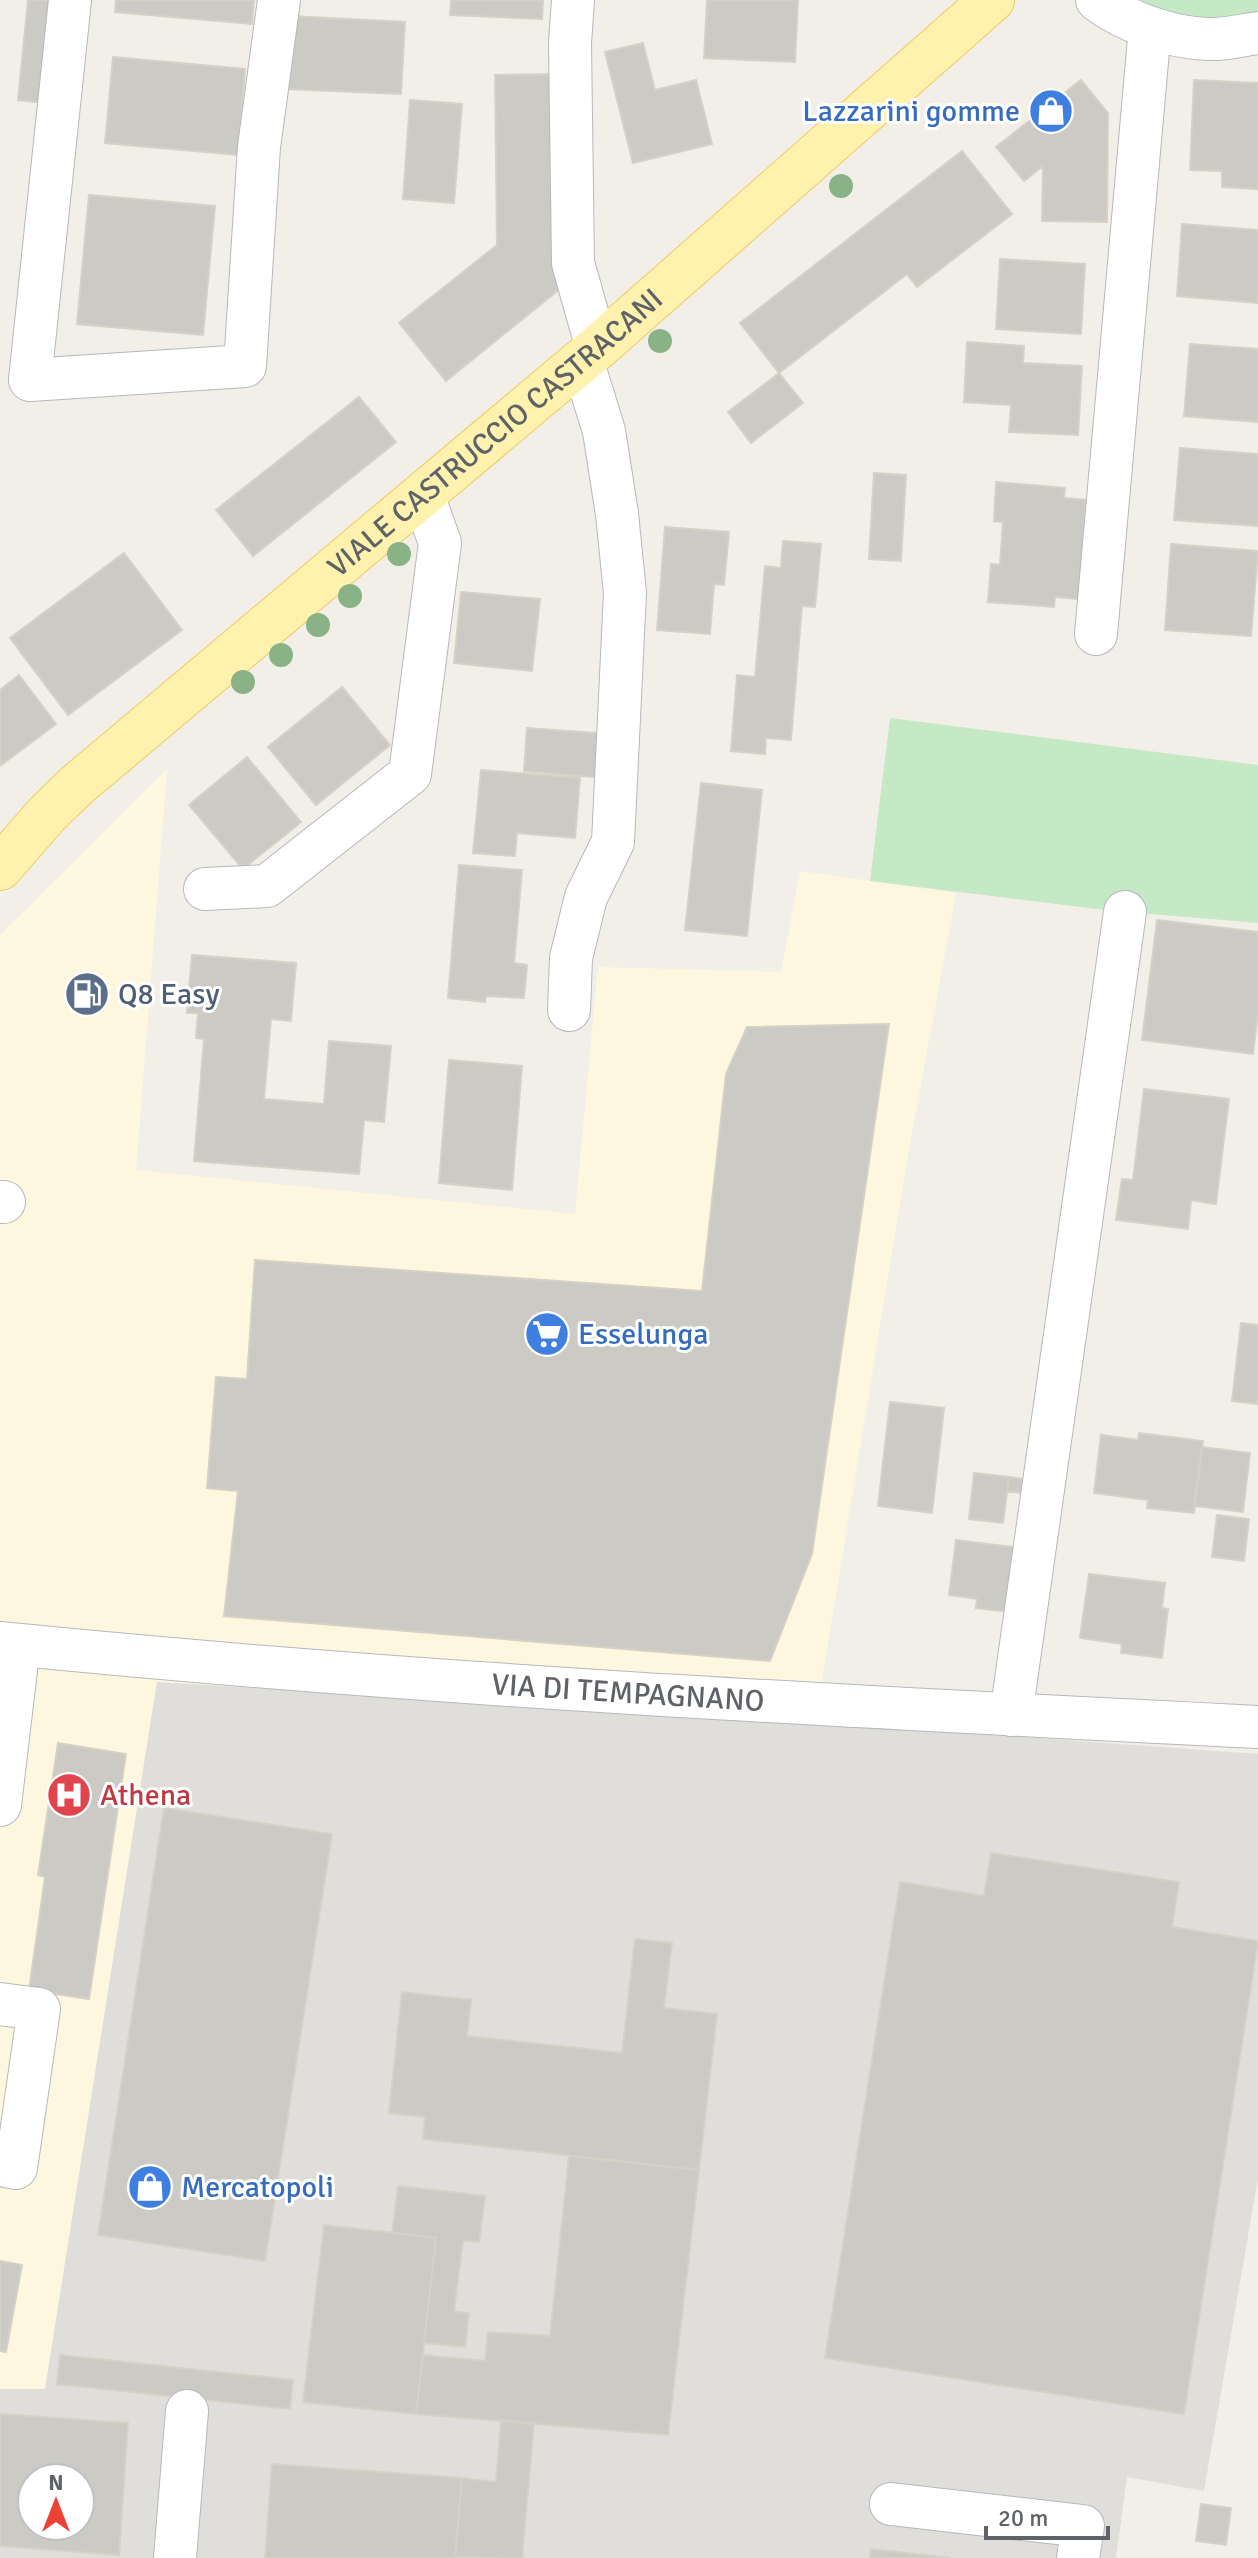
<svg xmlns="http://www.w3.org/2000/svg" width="1258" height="2558" viewBox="0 0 1258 2558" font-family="Signika,sans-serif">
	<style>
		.commercial { fill: #fef7e0 }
		.industrial { fill: #e0deda; fill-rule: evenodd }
		.green { fill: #c5e8c5 }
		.building { fill: #cccac5; stroke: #d6d1c6; stroke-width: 2; fill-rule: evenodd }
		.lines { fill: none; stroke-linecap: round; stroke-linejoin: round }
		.minor-casing { stroke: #b5b8bc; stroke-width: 44 }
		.major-casing { stroke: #f2c960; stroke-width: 46 }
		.minor { stroke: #fff; stroke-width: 42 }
		.major { stroke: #fff2af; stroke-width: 44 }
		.tree { fill: #89b387 }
		.labels { text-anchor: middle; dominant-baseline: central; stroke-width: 6; stroke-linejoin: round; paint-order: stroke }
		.shop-label { font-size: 30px; fill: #366cbe; stroke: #fff; text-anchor: start }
		.street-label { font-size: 30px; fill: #5f6368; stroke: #fff }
		.service-label { font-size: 30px; fill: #4e5e75; stroke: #fff; text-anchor: start }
		.health-label { font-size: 30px; fill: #be3a42; stroke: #fff; text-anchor: start }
	</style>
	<rect width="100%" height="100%" fill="#f1efe8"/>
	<!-- commercial -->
	<path class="commercial" d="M 167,769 L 136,1170 L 575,1214 L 598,967 L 781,972 L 800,871 L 956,893 L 909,1149 L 815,1722 L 157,1682 L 45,2390 L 0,2389 L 0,935 Z"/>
	<!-- industrial -->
	<path class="industrial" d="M 157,1682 L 815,1722 L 1258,1754 L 1258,2178 L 1204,2491 L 1127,2477 L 1116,2558 L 0,2558 L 0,2389 L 45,2389 ZM 32,2478 L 80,2478 L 80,2526 L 32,2526 Z"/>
	<!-- green -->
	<path class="green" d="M 1141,0 L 1258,0 L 1258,12 C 1230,19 1162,23 1141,0 Z
		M 890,718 L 1258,765 L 1258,923 L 1105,910 L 870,881 Z"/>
	<!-- building -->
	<path class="building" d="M 28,0 L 54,0 L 44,103 L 18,100 Z
		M 116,0 L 254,0 L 252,24 L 115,12 Z
		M 451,0 L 543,0 L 542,19 L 450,15 Z
		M 707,0 L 798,0 L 795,62 L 704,58 Z
		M 290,16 L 405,22 L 401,94 L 287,89 Z
		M 643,43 L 655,90 L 696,80 L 712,144 L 633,163 L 605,52 Z
		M 113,57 L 245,69 L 238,155 L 105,143 Z
		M 559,74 L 561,288 L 446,381 L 399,323 L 497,245 L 495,75 Z
		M 1081,80 L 1108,113 L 1107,222 L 1042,221 L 1043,166 L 1024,181 L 996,147 Z
		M 1194,80 L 1258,83 L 1258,189 L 1222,187 L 1222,171 L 1190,170 Z
		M 410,100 L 462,104 L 454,203 L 403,199 Z
		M 962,151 L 1012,214 L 917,287 L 907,274 L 779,373 L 740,323 Z
		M 89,195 L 215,206 L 203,335 L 77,324 Z
		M 1182,224 L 1258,230 L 1258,303 L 1177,296 Z
		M 1000,259 L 1085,264 L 1081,334 L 996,329 Z
		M 967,342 L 1024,346 L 1023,363 L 1082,366 L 1078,435 L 1009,432 L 1011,405 L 964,402 Z
		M 1190,344 L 1258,349 L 1258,422 L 1184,416 Z
		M 779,373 L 803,403 L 751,443 L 728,412 Z
		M 359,397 L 396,442 L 253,556 L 216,510 Z
		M 1180,448 L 1258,454 L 1258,526 L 1174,520 Z
		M 874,473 L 906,475 L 901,561 L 869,559 Z
		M 996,482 L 1065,488 L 1064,498 L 1086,500 L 1079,599 L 1055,597 L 1054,607 L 988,602 L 991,564 L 1000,565 L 1003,522 L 994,521 Z
		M 665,527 L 729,532 L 724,585 L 714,584 L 710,634 L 657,630 Z
		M 783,541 L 821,544 L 815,607 L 802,606 L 791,740 L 766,738 L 765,754 L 731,751 L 737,675 L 755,677 L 765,566 L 781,568 Z
		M 1171,544 L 1258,551 L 1251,636 L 1165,630 Z
		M 124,553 L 182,630 L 68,715 L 10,638 Z
		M 461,592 L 540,599 L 532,671 L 454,663 Z
		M 19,675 L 56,724 L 0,766 L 0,690 Z
		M 342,687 L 390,745 L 316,805 L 268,747 Z
		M 527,728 L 607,734 L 604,778 L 524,771 Z
		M 247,757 L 301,822 L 243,869 L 189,805 Z
		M 481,770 L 580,778 L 575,838 L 517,833 L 515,856 L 473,853 Z
		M 701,783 L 762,790 L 747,936 L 685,930 Z
		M 459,865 L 522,870 L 514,963 L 527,965 L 524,998 L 486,996 L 485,1002 L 448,998 Z
		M 1157,920 L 1258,932 L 1258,1014 L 1253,1054 L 1142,1040 Z
		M 192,955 L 296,963 L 291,1021 L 271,1019 L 264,1099 L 324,1104 L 329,1041 L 391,1046 L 384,1122 L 364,1120 L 359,1174 L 194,1161 L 204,1039 L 196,1038 L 198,1013 L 187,1013 Z
		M 889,1024 L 812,1554 L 770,1661 L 224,1616 L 238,1491 L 207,1488 L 216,1377 L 247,1379 L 255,1260 L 702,1291 L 726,1074 L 747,1027 Z
		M 449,1060 L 522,1066 L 512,1190 L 439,1183 Z
		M 1144,1089 L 1229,1099 L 1216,1204 L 1191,1200 L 1188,1229 L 1116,1220 L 1122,1179 L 1133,1180 Z
		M 1241,1323 L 1258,1325 L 1258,1404 L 1232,1401 Z
		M 890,1402 L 944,1408 L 932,1513 L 878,1506 Z
		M 1139,1433 L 1203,1441 L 1194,1513 L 1147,1508 L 1148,1500 L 1094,1493 L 1101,1435 L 1138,1440 Z
		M 1202,1447 L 1250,1453 L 1243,1512 L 1194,1506 Z
		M 974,1473 L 1009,1477 L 1003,1523 L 969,1519 Z
		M 1009,1477 L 1030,1480 L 1028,1494 L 1007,1491 Z
		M 1217,1515 L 1249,1519 L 1244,1561 L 1212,1557 Z
		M 956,1540 L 1029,1549 L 1021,1613 L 976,1608 L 977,1599 L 949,1595 Z
		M 1089,1574 L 1165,1583 L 1162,1608 L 1168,1609 L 1162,1658 L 1121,1653 L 1122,1644 L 1080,1638 Z
		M 58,1743 L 126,1754 L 89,1999 L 29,1990 L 45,1877 L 38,1875 Z
		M 164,1808 L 332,1834 L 265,2261 L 98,2235 Z
		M 991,1853 L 1179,1882 L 1172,1927 L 1258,1941 L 1184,2414 L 825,2358 L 900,1882 L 984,1896 Z
		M 635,1939 L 672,1943 L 664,2008 L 717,2014 L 699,2170 L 423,2139 L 425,2117 L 389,2113 L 402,1992 L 471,2000 L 467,2036 L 622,2053 Z
		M 569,2156 L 699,2170 L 668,2435 L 416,2414 L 423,2355 L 485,2361 L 488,2332 L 550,2336 Z
		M 398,2186 L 485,2196 L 479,2242 L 463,2240 L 454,2311 L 469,2313 L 465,2347 L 424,2343 L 436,2238 L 392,2233 Z
		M 324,2225 L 436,2238 L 416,2414 L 303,2402 Z
		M 0,2261 L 22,2265 L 6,2352 L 0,2351 Z
		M 60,2355 L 293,2380 L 290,2409 L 57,2384 Z
		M 0,2414 L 128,2423 L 119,2555 L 0,2546 ZM 32,2478 L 80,2478 L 80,2526 L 32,2526 Z
		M 501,2420 L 534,2423 L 522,2558 L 455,2557 L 462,2478 L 496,2482 Z
		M 272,2464 L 462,2478 L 455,2558 L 265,2558 Z
		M 1201,2504 L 1231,2508 L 1226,2545 L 1196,2541 Z
		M 871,2549 L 950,2558 L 870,2558 Z"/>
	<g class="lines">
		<!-- minor casing -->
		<g class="minor-casing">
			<g id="minor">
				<path d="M 70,0 L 30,380 L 245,366 L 259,147 L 279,0"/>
				<path d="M 573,0 L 570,43 L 573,263 L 597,348"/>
				<path d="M 1097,0 C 1126,22 1171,38 1208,39 C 1224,40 1242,35 1258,33"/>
				<path d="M 1096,634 L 1150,28"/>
				<path d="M 205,889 L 267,886 L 410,774 L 440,543 L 423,495"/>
				<path d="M 569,1010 L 571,958 L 586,897 L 613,842 L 625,593 L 617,514 L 604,431 L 582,360"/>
				<path d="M 0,1202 L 4,1202"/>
				<path id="s1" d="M 0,1643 C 418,1685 838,1706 1258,1727"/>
				<path d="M 1011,1715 L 1125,912"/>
				<path d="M 0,1805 L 19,1645"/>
				<path d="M 0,2004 L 39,2009 L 16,2168 L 0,2165"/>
				<path d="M 891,2504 L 1083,2526 L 1078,2558"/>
				<path d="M 175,2558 L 187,2411"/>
			</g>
		</g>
		<!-- major casing -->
		<g class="major-casing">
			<g id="major">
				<path id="s2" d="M 0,868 L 47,814 L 77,785 L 597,348 L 992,0"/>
			</g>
		</g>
		<!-- minor -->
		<use href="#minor" class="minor"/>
		<!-- major -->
		<use href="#major" class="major"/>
	</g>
	<!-- trees -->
	<g class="tree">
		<circle cx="841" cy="186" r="12"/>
		<circle cx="660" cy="341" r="12"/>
		<circle cx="399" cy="554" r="12"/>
		<circle cx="350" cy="596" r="12"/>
		<circle cx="318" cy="625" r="12"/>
		<circle cx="281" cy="655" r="12"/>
		<circle cx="243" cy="682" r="12"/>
	</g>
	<!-- icons -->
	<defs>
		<g id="shop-disc" transform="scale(2.3)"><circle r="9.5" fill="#3f7fe0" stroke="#fff"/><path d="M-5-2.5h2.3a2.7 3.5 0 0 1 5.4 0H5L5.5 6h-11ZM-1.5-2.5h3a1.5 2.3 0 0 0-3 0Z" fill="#fff"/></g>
		<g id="fuel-disc" transform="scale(2.3)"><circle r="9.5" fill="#5c6f8a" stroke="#fff"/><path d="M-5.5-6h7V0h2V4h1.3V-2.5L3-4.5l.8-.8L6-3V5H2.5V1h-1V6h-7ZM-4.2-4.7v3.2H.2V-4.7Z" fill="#fff"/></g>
		<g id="supermarket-disc" transform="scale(2.3)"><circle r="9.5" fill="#3f7fe0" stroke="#fff"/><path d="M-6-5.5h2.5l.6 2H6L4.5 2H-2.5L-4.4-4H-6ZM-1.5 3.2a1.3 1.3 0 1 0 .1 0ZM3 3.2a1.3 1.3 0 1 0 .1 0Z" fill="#fff"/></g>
		<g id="hospital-disc" transform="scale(2.3)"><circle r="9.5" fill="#e0444e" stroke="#fff"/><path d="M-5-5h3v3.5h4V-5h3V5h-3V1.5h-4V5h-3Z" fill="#fff"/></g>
	</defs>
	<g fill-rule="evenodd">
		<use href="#shop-disc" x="1051" y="111"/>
		<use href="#fuel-disc" x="87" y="994"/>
		<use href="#supermarket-disc" x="547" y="1334"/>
		<use href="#hospital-disc" x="69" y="1795"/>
		<use href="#shop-disc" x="150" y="2187"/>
	</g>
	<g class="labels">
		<!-- shop labels -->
		<g class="shop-label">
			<text x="1020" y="111" text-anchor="end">Lazzarini gomme</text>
			<text x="578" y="1334">Esselunga</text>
			<text x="181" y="2187">Mercatopoli</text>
		</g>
		<!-- street labels -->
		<g class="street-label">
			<text stroke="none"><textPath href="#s2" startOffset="660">VIALE CASTRUCCIO CASTRACANI</textPath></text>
			<text stroke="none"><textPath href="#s1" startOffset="630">VIA DI TEMPAGNANO</textPath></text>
		</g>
		<!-- service labels -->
		<g class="service-label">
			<text x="118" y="994">Q8 Easy</text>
		</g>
		<!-- health labels -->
		<g class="health-label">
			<text x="100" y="1795">Athena</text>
		</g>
	</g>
	<!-- north arrow -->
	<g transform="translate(56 2502)"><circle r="38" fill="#ffffff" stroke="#bfc1c3" stroke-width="2"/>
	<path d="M0-6L14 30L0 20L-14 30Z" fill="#ea4335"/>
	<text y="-12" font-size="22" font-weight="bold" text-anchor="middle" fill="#5f6368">N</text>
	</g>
	<!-- scale -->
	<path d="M986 2526v12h122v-12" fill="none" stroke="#5f6368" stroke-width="4"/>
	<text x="998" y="2526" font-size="24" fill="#5f6368" stroke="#ffffff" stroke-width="6" paint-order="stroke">20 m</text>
</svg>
